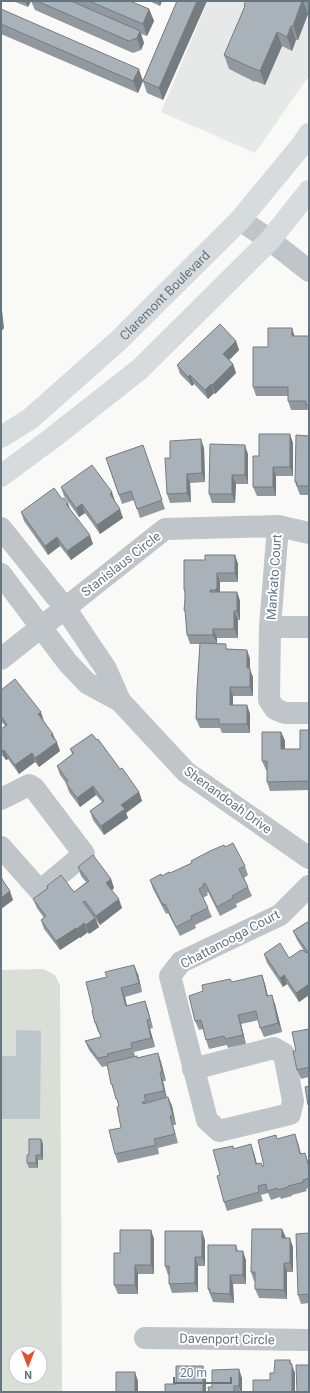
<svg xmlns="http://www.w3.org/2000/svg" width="310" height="1393" viewBox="0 0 310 1393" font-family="Roboto,sans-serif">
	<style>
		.built { fill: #e7e8e8 }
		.green { fill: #d9ded6; fill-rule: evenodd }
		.water { fill: #bac6ca }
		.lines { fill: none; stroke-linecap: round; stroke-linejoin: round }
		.minor { stroke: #c0c5c9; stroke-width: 22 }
		.major { stroke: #d6dbde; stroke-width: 22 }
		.wall { fill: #91999e }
		.shaded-wall { fill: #767d81 }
		.building { fill: #a9b2b8; stroke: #767d81 }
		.labels { text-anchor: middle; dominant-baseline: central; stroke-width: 4; stroke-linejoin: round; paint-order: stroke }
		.street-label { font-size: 13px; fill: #647681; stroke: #fff }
	</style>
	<rect width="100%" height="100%" fill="#f9f9f7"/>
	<!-- built -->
	<path class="built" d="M 208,1 L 309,1 L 309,76 L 255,153 L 161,112 Z"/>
	<!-- green -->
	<path class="green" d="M 43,969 L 55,975 L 60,985 L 62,1392 L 1,1392 L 1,970 ZM 16,1353 L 40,1353 L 40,1377 L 16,1377 Z"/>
	<!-- water -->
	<path class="water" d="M 16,1030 L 41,1031 L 40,1119 L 1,1119 L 1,1056 L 16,1056 Z"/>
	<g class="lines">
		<!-- minor -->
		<path class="minor" d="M 240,220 L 270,240 L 309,271
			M 278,526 L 270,627 L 269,700 L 275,709 L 285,713 L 309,713
			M 1,528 L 65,608 L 106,669 L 120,701
			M 1,574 L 68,663 L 87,683 L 120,701 L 186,772 L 309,858
			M 270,627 L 309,627
			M 1,659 L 165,529 L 278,526 L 309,533
			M 1,799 L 29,785 L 34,788 L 84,854 L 40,891 L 1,847
			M 193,1069 L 274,1048 L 284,1054 L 293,1101 L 290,1114 L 219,1131 L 207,1120 L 170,976 L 181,962 L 280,915 L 309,886
			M 145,1338 L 309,1340"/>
		<!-- major -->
		<g class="major">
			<path id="s1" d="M 1,437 L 30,419 L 118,341 L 240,220 L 301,146 L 309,134"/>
			<path d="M 1,476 L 51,439 L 140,369 L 270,240 L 309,191"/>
		</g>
	</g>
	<!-- wall -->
	<path class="wall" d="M 13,1 L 31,1 L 28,7 Z
		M 31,1 L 130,1 L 149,9 L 154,21 L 147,36 L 141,34 L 144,43 L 141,50 L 133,53 L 35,10 Z
		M 149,1 L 162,1 L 160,6 Z
		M 177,1 L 207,1 L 163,100 L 147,93 L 143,81 L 138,93 L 1,34 L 1,9 L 143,80 Z
		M 246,1 L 309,1 L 309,15 L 308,14 L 298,40 L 296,40 L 292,51 L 282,46 L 265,85 L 255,81 L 255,82 L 229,69 L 224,55 L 245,7 L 244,5 Z
		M 295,336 L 309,336 L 309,413 L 308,410 L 291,410 L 288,401 L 288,396 L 256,396 L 253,387 L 268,347 Z
		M 236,341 L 239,350 L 229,360 L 233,364 L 236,373 L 215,394 L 214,393 L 208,399 L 194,384 L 192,386 L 180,374 L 177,365 Z
		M 309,436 L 309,495 L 300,495 L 295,482 Z
		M 293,443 L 293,476 L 276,476 L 276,496 L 257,496 L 253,487 L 259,456 Z
		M 143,445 L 165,509 L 140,518 L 134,500 L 122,504 L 106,458 Z
		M 204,448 L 205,482 L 190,483 L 191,502 L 170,503 L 167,494 L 170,458 Z
		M 248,454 L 248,484 L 236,484 L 235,503 L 212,503 L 209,494 Z
		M 61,487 L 115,501 L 115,502 L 123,518 L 100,534 L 85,513 L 79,517 L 64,496 Z
		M 70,510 L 93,544 L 71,560 L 60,546 L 48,555 L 24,521 L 21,512 Z
		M 235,555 L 238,564 L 238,582 L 220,582 L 220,592 L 237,592 L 240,601 L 240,620 L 238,620 L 238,638 L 217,638 L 217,644 L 228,649 L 247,650 L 250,659 L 250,670 L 253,677 L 253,696 L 233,696 L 233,705 L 247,705 L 250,714 L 250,733 L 222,733 L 220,728 L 200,728 L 196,719 L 200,644 L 190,644 L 187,635 L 186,615 L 184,610 L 185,594 L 184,590 Z
		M 1,690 L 44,721 L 57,742 L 60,751 L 39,767 L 35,762 L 19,774 L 8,759 L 6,760 L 1,754 L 1,729 L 5,726 L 1,721 Z
		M 309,730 L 309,790 L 270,791 L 267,782 L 267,770 L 266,770 L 262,761 L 281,732 L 285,741 L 285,749 L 300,749 Z
		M 70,749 L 120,769 L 139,792 L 142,801 L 126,813 L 128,818 L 104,835 L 93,820 L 90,811 L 102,802 L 96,795 L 80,807 L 69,792 L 66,783 L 60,775 L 57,766 L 72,754 Z
		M 225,847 L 245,866 L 248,875 L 244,878 L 252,896 L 236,904 L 237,907 L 220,916 L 208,892 L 207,893 L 208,895 L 203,898 L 208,908 L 212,917 L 195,925 L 196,928 L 180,936 L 168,913 L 166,914 L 153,889 L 150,880 L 170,873 Z
		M 78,867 L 111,879 L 114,888 L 112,890 L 122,908 L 100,925 L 96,920 L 99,927 L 89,934 L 88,932 L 80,938 L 80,937 L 60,950 L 44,929 L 41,920 L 44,918 L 37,908 L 33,899 L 47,889 L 47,886 L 74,892 L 86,882 L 81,876 Z
		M 1,874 L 4,883 L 13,900 L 1,909 Z
		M 309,921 L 309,995 L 299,1002 L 287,984 L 283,987 L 267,963 L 264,954 L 289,958 L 304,951 L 297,940 L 293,931 Z
		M 138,974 L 142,992 L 125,997 L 127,1006 L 145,1001 L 148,1010 L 153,1028 L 150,1029 L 155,1047 L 134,1052 L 135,1056 L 138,1058 L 158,1053 L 161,1062 L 166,1081 L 163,1081 L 167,1098 L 168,1097 L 172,1106 L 176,1125 L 173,1125 L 178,1143 L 158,1148 L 159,1154 L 118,1163 L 115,1154 L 121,1128 L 119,1107 L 115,1093 L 111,1084 L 107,1066 L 102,1067 L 89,1050 L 85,1041 L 101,1037 L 99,1032 L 98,1032 L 95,1023 L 93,1011 Z
		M 262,975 L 265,984 L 268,996 L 275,1004 L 282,1032 L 264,1037 L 260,1028 L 259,1020 L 241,1024 L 246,1044 L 228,1048 L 227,1045 L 209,1049 L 206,1040 L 203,1029 L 199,1030 L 195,1021 L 232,982 Z
		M 309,1029 L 309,1077 L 301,1079 L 297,1070 L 296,1051 Z
		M 41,1139 L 43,1144 L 43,1160 L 38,1160 L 38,1168 L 29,1168 L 27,1163 L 29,1155 Z
		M 277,1139 L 298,1143 L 301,1154 L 305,1153 L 309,1164 L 309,1188 L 306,1189 L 307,1191 L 292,1195 L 292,1196 L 281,1199 L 280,1197 L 271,1200 L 268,1193 L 261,1195 L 263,1201 L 227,1211 L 224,1202 L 220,1175 L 233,1146 L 234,1149 L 254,1153 L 257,1164 L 261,1163 L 263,1166 L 264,1166 Z
		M 282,1229 L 286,1238 L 293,1247 L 293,1272 L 287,1272 L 287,1299 L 259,1298 L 255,1289 L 255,1281 L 254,1281 L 251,1272 Z
		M 151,1230 L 154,1239 L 154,1274 L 138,1274 L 138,1294 L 118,1294 L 114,1285 L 120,1253 Z
		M 309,1233 L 309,1303 L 301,1304 L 298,1295 Z
		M 205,1240 L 205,1266 L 198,1266 L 198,1292 L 172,1293 L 169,1284 L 169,1275 L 168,1275 L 165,1266 Z
		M 236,1245 L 238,1251 L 246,1260 L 246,1284 L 233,1284 L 234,1303 L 213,1302 L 208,1289 Z
		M 242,1378 L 242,1392 L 209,1392 L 212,1387 Z"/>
	<!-- shaded-wall -->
	<path class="shaded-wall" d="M 25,1 L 31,1 L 28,7 Z
		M 158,1 L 162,1 L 160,6 Z
		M 197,1 L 207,1 L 163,100 L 159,88 Z
		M 302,1 L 303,1 L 308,14 L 298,40 L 293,26 Z
		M 149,9 L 154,21 L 147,36 L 143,24 Z
		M 291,26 L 296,40 L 292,51 L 287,37 Z
		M 140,31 L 144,43 L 141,50 L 137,38 Z
		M 277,32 L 282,46 L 265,85 L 260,71 Z
		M 139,69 L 143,81 L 138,93 L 133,81 Z
		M 1,306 L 2,310 L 4,328 L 1,332 Z
		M 292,328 L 295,337 L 292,336 Z
		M 236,341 L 239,350 L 226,363 L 223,354 Z
		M 233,364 L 236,373 L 215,394 L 212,385 Z
		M 190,375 L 194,384 L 192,386 L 188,377 Z
		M 211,384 L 214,393 L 208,399 L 205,390 Z
		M 290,434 L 293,443 L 293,476 L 290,467 Z
		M 201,439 L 204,448 L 205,482 L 202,473 Z
		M 245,445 L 248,454 L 248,484 L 245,475 Z
		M 273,467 L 276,476 L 276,496 L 273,487 Z
		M 187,474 L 190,483 L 191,502 L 187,493 Z
		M 232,475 L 236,484 L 235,503 L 232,494 Z
		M 112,492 L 115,501 L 113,503 L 110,494 Z
		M 68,503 L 71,512 L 66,504 Z
		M 82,504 L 85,513 L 79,517 L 76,508 Z
		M 120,509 L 123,518 L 100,534 L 97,525 Z
		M 90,535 L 93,544 L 71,560 L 67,551 Z
		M 57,537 L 60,546 L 48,555 L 45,546 Z
		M 235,555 L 238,564 L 238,582 L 235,573 Z
		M 217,573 L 220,582 L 220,597 L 218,599 L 215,590 Z
		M 237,592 L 240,601 L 240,620 L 237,611 Z
		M 234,611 L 238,620 L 238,638 L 234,629 Z
		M 213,629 L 217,638 L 217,644 L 213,635 Z
		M 247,650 L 250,659 L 250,670 L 253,677 L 253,696 L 250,687 L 247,668 Z
		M 230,687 L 233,696 L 233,714 L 230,705 Z
		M 247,705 L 250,714 L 250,733 L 247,724 Z
		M 41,712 L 44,721 L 38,714 Z
		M 281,732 L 285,741 L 285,758 L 281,749 Z
		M 53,734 L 60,751 L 39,767 L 35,758 L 51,735 Z
		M 4,750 L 8,759 L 6,760 L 2,751 Z
		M 32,753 L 35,762 L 19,774 L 15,765 Z
		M 93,786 L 96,795 L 80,807 L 77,798 Z
		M 139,792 L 142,801 L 126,813 L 128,818 L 104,835 L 101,826 L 121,805 Z
		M 111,879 L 114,888 L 110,892 L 106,883 Z
		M 10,891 L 13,900 L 1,909 L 1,898 Z
		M 119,899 L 122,908 L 100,925 L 96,916 Z
		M 95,918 L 99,927 L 89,934 L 86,925 Z
		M 84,923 L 88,932 L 80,938 L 77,929 Z
		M 76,928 L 80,937 L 60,950 L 56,941 Z
		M 134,965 L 138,974 L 142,992 L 139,983 Z
		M 262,975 L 265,984 L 270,1005 L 267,996 Z
		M 284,975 L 287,984 L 283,987 L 280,978 Z
		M 309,984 L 309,995 L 299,1002 L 296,993 Z
		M 121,988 L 125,997 L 129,1015 L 126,1006 Z
		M 272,995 L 275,1004 L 282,1032 L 278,1023 Z
		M 145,1001 L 148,1010 L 153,1028 L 150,1019 Z
		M 238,1015 L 241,1024 L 246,1044 L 243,1035 Z
		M 147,1020 L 150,1029 L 155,1047 L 151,1038 Z
		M 158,1053 L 161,1062 L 166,1081 L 162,1072 Z
		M 160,1072 L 163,1081 L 167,1100 L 164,1091 Z
		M 168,1097 L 172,1106 L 176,1125 L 173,1116 Z
		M 295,1134 L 298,1143 L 303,1163 L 300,1154 Z
		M 41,1139 L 43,1144 L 43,1160 L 41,1155 Z
		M 251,1144 L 254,1153 L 259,1173 L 256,1164 Z
		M 36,1155 L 38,1160 L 38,1168 L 36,1163 Z
		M 282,1229 L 286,1238 L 282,1238 Z
		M 151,1230 L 154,1239 L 154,1274 L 151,1265 Z
		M 202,1231 L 205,1240 L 205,1266 L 202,1257 Z
		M 290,1238 L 293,1247 L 293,1272 L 290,1263 Z
		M 243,1251 L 246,1260 L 246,1284 L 243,1275 Z
		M 195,1257 L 198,1266 L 198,1292 L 195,1283 Z
		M 284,1263 L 287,1272 L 287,1299 L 284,1290 Z
		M 135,1265 L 138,1274 L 138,1294 L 135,1285 Z
		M 230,1275 L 233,1284 L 234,1303 L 230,1294 Z
		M 290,1360 L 295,1373 L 295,1392 L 292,1392 Z
		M 203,1366 L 206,1375 L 206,1392 L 203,1392 Z
		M 239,1369 L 242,1378 L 242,1392 L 241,1392 L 239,1386 Z
		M 135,1372 L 138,1381 L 138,1392 L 135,1392 Z"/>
	<!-- building -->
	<path class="building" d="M 37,1 L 71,1 L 140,31 L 137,38 L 129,41 Z
		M 89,1 L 130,1 L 149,9 L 143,24 Z
		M 177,1 L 197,1 L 159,88 L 143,81 Z
		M 246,1 L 302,1 L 293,26 L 291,26 L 287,37 L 277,32 L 260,71 L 250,67 L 224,55 L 245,6 L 244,5 Z
		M 1,9 L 139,69 L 133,81 L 1,24 Z
		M 220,324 L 236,341 L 223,354 L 233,364 L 212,385 L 211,384 L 205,390 L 190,375 L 188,377 L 177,365 Z
		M 268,328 L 292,328 L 292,336 L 309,336 L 309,405 L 306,405 L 306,401 L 288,401 L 288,387 L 253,387 L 253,347 L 268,347 Z
		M 259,434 L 290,434 L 290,467 L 273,467 L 273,487 L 253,487 L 253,456 L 259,456 Z
		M 296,435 L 309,436 L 309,486 L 297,486 L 297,482 L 295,482 Z
		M 201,439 L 202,473 L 187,474 L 187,493 L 167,494 L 165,458 L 170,458 L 170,441 Z
		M 210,444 L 245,445 L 245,475 L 232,475 L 232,494 L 209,494 Z
		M 143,445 L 162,500 L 137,509 L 131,491 L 119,495 L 106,458 Z
		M 92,465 L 112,492 L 110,494 L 120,509 L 97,525 L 82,504 L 76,508 L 61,487 Z
		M 54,488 L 62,499 L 64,498 L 68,503 L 66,504 L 90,535 L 67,551 L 57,537 L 45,546 L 21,512 Z
		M 205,555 L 235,555 L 235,573 L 217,573 L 217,588 L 215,590 L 210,590 L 210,592 L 237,592 L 237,611 L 234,611 L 234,629 L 213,629 L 213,635 L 187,635 L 185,610 L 184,610 L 185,600 L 185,590 L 184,590 L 184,560 L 205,560 Z
		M 200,643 L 226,644 L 226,649 L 247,650 L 247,668 L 250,668 L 250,687 L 230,687 L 230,705 L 247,705 L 247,724 L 219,724 L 219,719 L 196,719 L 197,689 Z
		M 15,679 L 41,712 L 38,714 L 53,734 L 51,735 L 57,742 L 35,758 L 32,753 L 15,765 L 4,750 L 2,751 L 1,749 L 1,729 L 7,725 L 1,716 L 1,690 Z
		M 300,730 L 309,730 L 309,781 L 267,782 L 267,761 L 262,761 L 262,732 L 281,732 L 281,749 L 300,749 Z
		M 92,734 L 97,740 L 98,739 L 120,769 L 122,768 L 139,792 L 121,805 L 125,809 L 101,826 L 90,811 L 104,801 L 93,786 L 77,798 L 66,783 L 68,781 L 57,766 L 74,753 L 70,749 Z
		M 233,843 L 245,866 L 239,869 L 248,887 L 232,896 L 233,898 L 217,907 L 205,883 L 203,884 L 204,886 L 199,889 L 208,908 L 191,916 L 192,919 L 176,927 L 165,904 L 163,905 L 150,880 L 161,874 L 162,876 L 169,872 L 170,873 L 192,863 L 191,861 L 210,851 L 224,845 L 225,847 Z
		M 93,855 L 111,879 L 106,883 L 119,899 L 96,916 L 85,901 L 83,902 L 95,918 L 86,925 L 84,923 L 77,929 L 76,928 L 56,941 L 41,920 L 46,916 L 33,899 L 48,888 L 47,886 L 61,875 L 74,892 L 89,881 L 78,867 Z
		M 1,878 L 10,891 L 1,898 Z
		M 309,921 L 309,984 L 296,993 L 284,975 L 280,978 L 264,954 L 280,943 L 289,958 L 301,950 L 304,951 L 306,953 L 308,952 L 293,931 Z
		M 134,965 L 139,983 L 121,988 L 126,1006 L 145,1001 L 150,1019 L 147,1020 L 151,1038 L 131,1043 L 132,1048 L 107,1054 L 108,1056 L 98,1058 L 85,1041 L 101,1037 L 96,1023 L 95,1023 L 92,1011 L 93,1011 L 86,982 L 107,977 L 105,972 Z
		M 262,975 L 267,996 L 272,995 L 278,1023 L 260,1028 L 256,1011 L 238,1015 L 243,1035 L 225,1039 L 224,1036 L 206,1040 L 201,1020 L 195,1021 L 189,996 L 203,991 L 202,985 L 230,979 L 232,982 Z
		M 309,1029 L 309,1067 L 297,1070 L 293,1051 L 296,1051 L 292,1032 Z
		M 158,1053 L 162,1072 L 160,1072 L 164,1091 L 144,1095 L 146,1101 L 142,1102 L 143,1104 L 168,1097 L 173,1116 L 170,1116 L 175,1134 L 154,1139 L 156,1145 L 115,1154 L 109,1130 L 121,1128 L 117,1107 L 119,1106 L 117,1099 L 116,1099 L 112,1084 L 111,1084 L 107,1063 L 137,1056 L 137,1058 Z
		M 309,1086 L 309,1105 L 308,1105 L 305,1087 Z
		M 295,1134 L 300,1154 L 305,1153 L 309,1168 L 309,1178 L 303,1180 L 304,1182 L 288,1186 L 288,1187 L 278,1190 L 277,1188 L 267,1191 L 266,1184 L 258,1186 L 259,1192 L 224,1202 L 217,1176 L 220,1175 L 213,1150 L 233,1146 L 233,1149 L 251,1144 L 256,1164 L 261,1163 L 262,1166 L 264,1166 L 258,1140 L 276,1135 L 277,1139 Z
		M 29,1139 L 41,1139 L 41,1155 L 36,1155 L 36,1163 L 27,1163 L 27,1155 L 29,1155 Z
		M 252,1229 L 282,1229 L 282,1238 L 290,1238 L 290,1263 L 284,1263 L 284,1290 L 255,1289 L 255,1272 L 251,1272 Z
		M 120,1230 L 151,1230 L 151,1265 L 135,1265 L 135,1285 L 114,1285 L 114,1253 L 120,1253 Z
		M 165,1231 L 202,1231 L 202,1257 L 195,1257 L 195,1283 L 169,1284 L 169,1266 L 165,1266 Z
		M 309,1233 L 309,1294 L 298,1295 L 296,1234 Z
		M 208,1245 L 236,1245 L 236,1251 L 243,1251 L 243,1275 L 230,1275 L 230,1294 L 210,1293 L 210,1289 L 208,1289 Z
		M 275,1360 L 290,1360 L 290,1364 L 292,1364 L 292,1392 L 253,1392 L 253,1380 L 270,1380 L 270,1373 L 274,1373 Z
		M 296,1365 L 309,1365 L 309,1392 L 297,1392 Z
		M 176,1366 L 203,1366 L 203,1392 L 165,1392 L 165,1384 L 176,1384 Z
		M 239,1369 L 239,1386 L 234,1386 L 234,1392 L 209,1392 L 208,1387 L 212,1387 L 212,1370 Z
		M 116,1372 L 135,1372 L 135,1392 L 116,1392 Z"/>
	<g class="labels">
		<!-- street labels -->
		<g class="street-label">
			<text stroke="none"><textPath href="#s1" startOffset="217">Claremont Boulevard</textPath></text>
			<text transform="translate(121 564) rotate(-38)">Stanislaus Circle</text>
			<text transform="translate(274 577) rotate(-86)">Mankato Court</text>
			<text transform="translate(228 800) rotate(36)">Shenandoah Drive</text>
			<text transform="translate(230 939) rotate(-28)">Chattanooga Court</text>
			<text transform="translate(227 1339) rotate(1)">Davenport Circle</text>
		</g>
	</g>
	<!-- border -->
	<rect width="310" height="1393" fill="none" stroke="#647681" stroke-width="4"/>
	<!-- north arrow -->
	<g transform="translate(28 1365) rotate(180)"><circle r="19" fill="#ffffff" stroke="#c1c8cd"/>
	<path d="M0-3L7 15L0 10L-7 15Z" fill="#e2502e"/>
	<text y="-6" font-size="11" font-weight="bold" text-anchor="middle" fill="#647681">N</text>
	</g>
	<!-- scale -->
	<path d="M174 1377v6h57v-6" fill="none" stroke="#647681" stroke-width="2"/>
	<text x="180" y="1377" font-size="12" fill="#647681" stroke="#ffffff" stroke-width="3" paint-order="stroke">20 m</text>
</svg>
